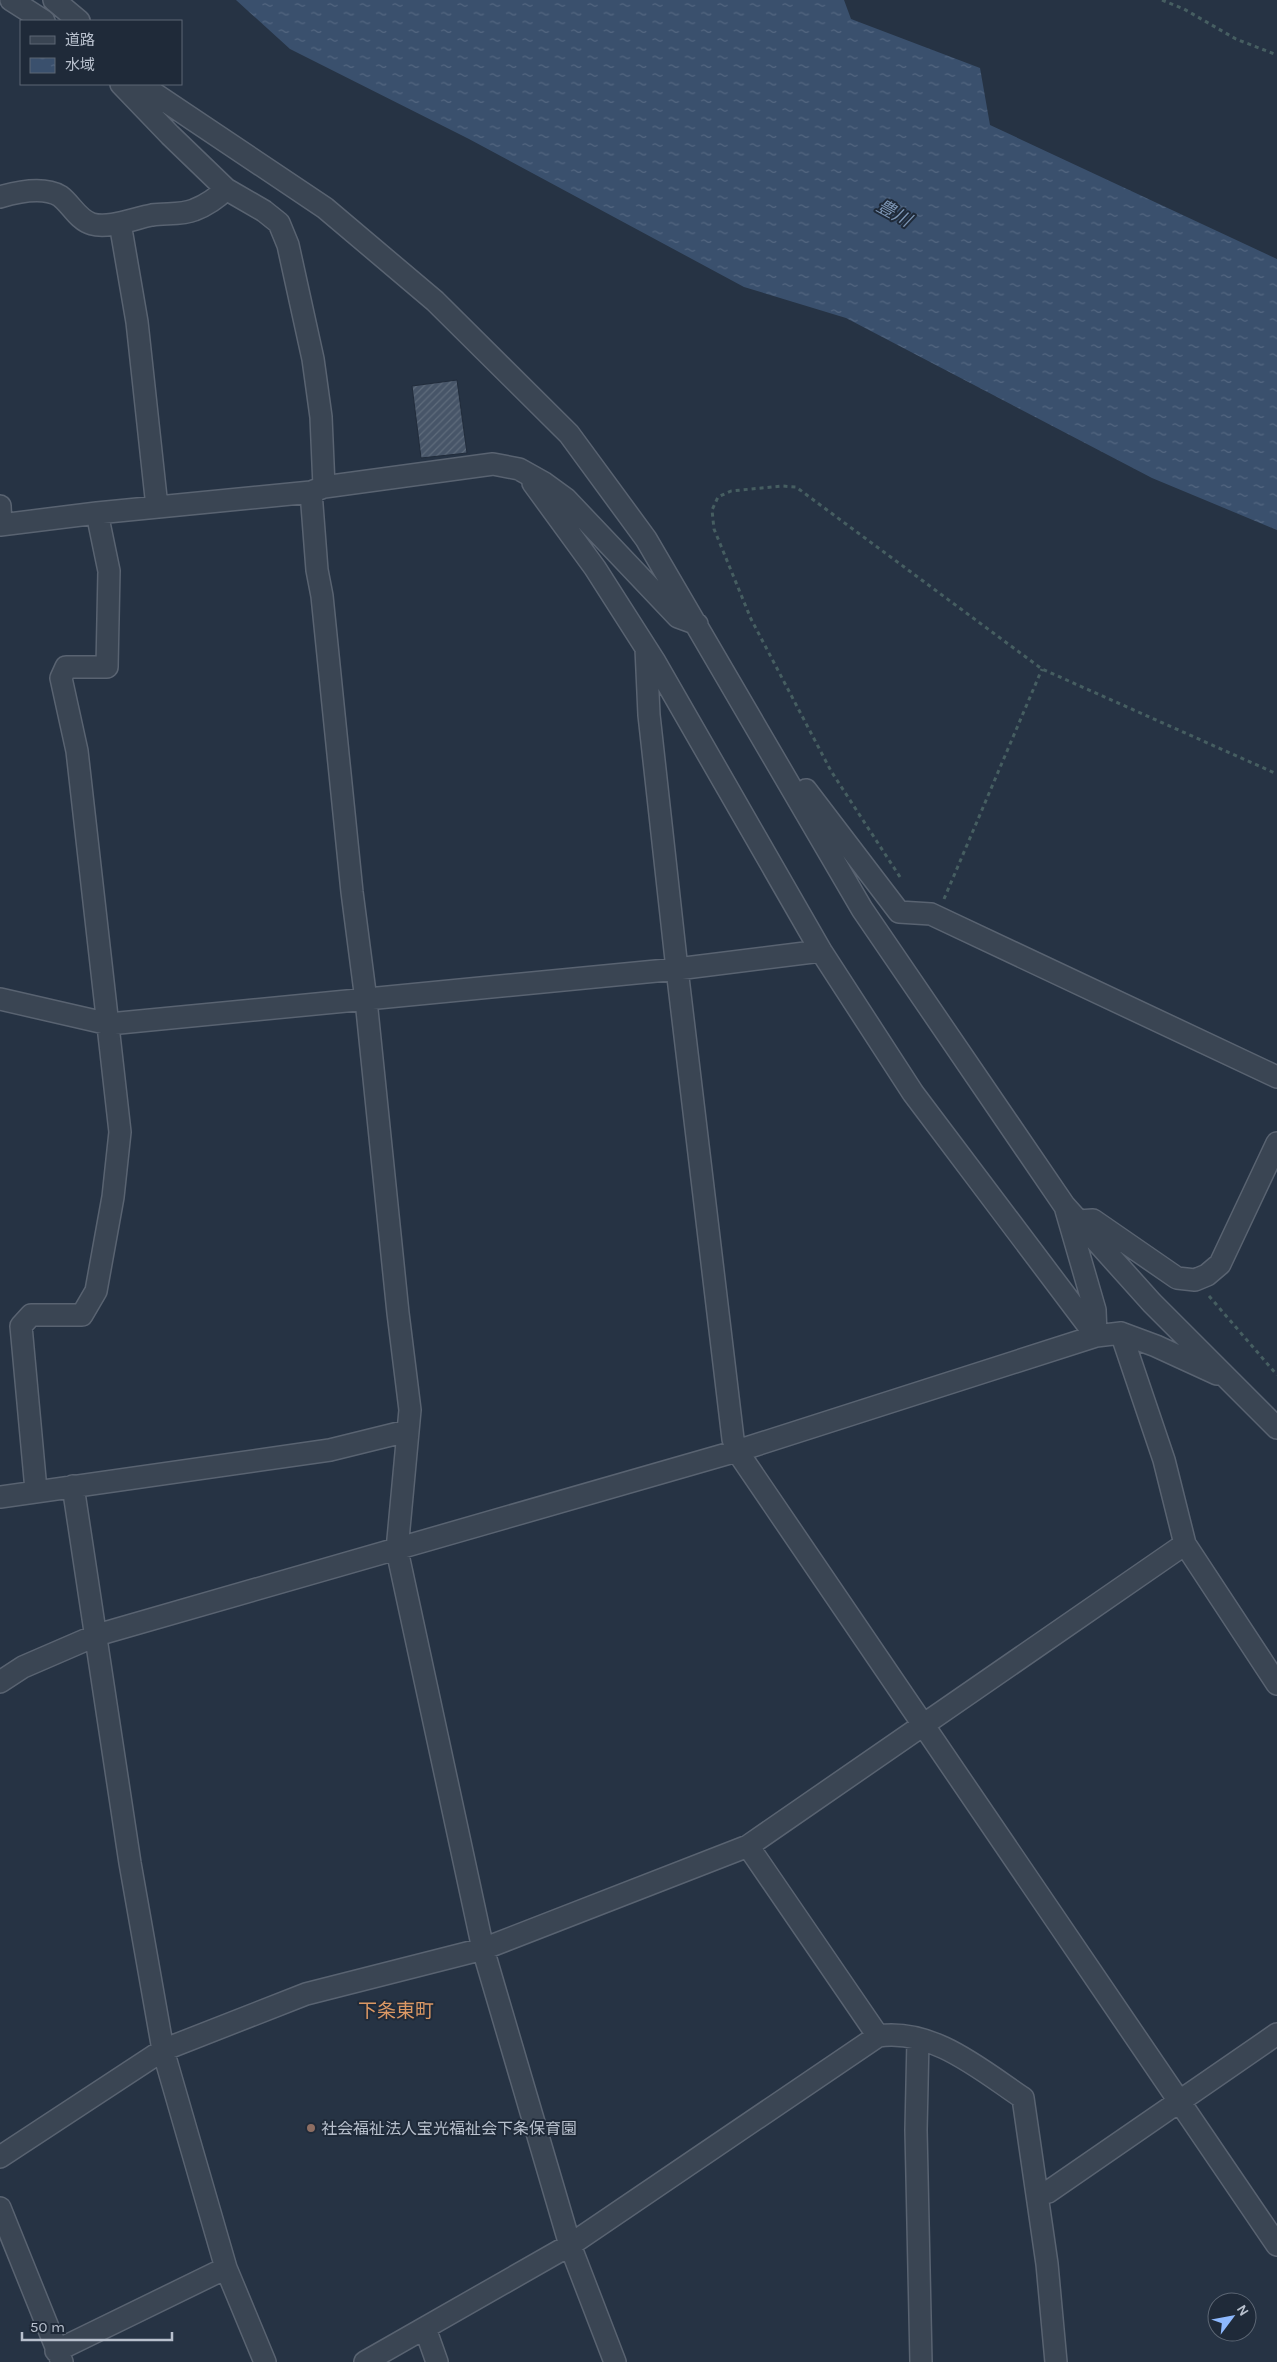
<svg xmlns="http://www.w3.org/2000/svg" width="1277" height="2362" viewBox="0 0 1277 2362" font-family="Karla,'Noto Sans JP',sans-serif">
	<style>
		.water { fill: url(#water-ripples) }
		.building { fill: url(#building-hatch); stroke: #212c3b }
		.lines { fill: none; stroke-linecap: round; stroke-linejoin: round }
		.minor-casing { stroke: #596371; stroke-width: 24 }
		.path { stroke: #465e61; stroke-width: 3; stroke-dasharray: 4 4; stroke-linecap: butt }
		.minor { stroke: #3a4553; stroke-width: 21 }
		.education-dot { fill: #8d6e63; stroke: #1f2a39; stroke-width: 2 }
		.labels { text-anchor: middle; dominant-baseline: central; stroke-width: 4; stroke-linejoin: round; paint-order: stroke }
		.poi-label { font-size: 16px; fill: #b8c0cd; stroke: #1f2a39; text-anchor: start }
		.water-label { font-size: 18px; font-style: italic; fill: #7d96b5; stroke: #1f2a39 }
		.quarter-label { font-size: 19px; fill: #db9864; stroke: #1f2a39 }
	</style>
	<defs>
		<pattern id="water-ripples" width="26" height="14" patternUnits="userSpaceOnUse" patternTransform="scale(1.25)"><rect width="26" height="14" fill="#3a506d"/><path d="M2 4q2-2 4 0t4 0M15 11q2-2 4 0t4 0" fill="none" stroke="#546781"/></pattern>
		<pattern id="building-hatch" width="6" height="6" patternUnits="userSpaceOnUse" patternTransform="scale(1.25)"><rect width="6" height="6" fill="#475568"/><path d="M-1 1l2-2M0 6l6-6M5 7l2-2" fill="none" stroke="#5f6c7c"/></pattern>
	</defs>
	<rect width="100%" height="100%" fill="#263344"/>
	<!-- water -->
	<path class="water" d="M 236,0 L 844,0 L 851,19 L 980,68 L 990,125 L 1277,259 L 1277,530 L 1152,478 L 846,318 L 744,287 L 469,139 L 290,49 Z"/>
	<!-- building -->
	<path class="building" d="M 457,380 L 467,453 L 421,458 L 412,386 Z"/>
	<g class="lines">
		<!-- minor casing -->
		<g class="minor-casing">
			<path id="minor" d="M 11,0 L 44,21
				M 54,0 L 79,21
				M 121,84 L 170,135 L 226,189 L 264,211 L 279,223 L 288,245 L 313,359 L 321,417 L 324,487
				M 140,84 L 325,208 L 435,301 L 569,434 L 646,539 L 862,909 L 1064,1205 L 1152,1303 L 1277,1428
				M 0,197 C 17,192 43,186 60,196 C 71,204 78,220 92,224 C 109,229 135,218 152,215 C 166,213 182,215 194,210 C 207,205 216,199 226,189
				M 120,223 L 137,322 L 157,507
				M 533,483 L 595,568 L 655,662 L 821,951 L 913,1093 L 1096,1336
				M 0,506 L 1,525
				M 0,525 L 97,513 L 311,492
				M 646,648 L 649,715 L 677,969 L 733,1439 L 737,1451 L 1277,2245
				M 806,790 L 899,912 L 931,914 L 1277,1077
				M 0,999 L 109,1024 L 677,969 L 821,951
				M 1066,1210 L 1095,1310 L 1096,1336
				M 1078,1221 L 1093,1220 L 1177,1278 L 1195,1280 L 1207,1275 L 1220,1264 L 1277,1143
				M 1121,1333 L 1164,1460 L 1185,1544 L 1277,1684
				M 73,1486 L 130,1863 L 163,2050 L 226,2268 L 265,2362
				M 36,1490 L 21,1326 L 31,1315 L 82,1315 L 96,1291 L 113,1197 L 120,1132 L 77,751 L 61,678 L 66,667 L 107,667 L 109,571 L 97,513
				M 0,1497 L 330,1450 L 407,1431
				M 0,1682 L 23,1667 L 97,1635 L 737,1451 L 1096,1336 L 1121,1333 L 1156,1346 L 1217,1374
				M 748,1846 L 878,2036
				M 918,2039 L 916,2130 L 921,2362
				M 0,2157 L 163,2050 L 306,1994 L 483,1949 L 748,1846 L 1185,1544
				M 1037,2195 L 1048,2192 L 1277,2034
				M 0,2208 L 62,2362
				M 425,2328 L 437,2362
				M 56,2351 L 226,2268
				M 365,2362 L 570,2245 L 878,2036 C 933,2028 981,2070 1023,2098 L 1047,2264 L 1056,2362
				M 615,2362 L 570,2245 L 483,1949 L 397,1550 L 410,1410 L 398,1313 L 366,1000 L 352,892 L 322,596 L 317,570 L 311,492 L 324,487 L 493,464 L 519,469 L 544,483 L 566,499 L 678,617 L 697,624"/>
		</g>
		<!-- path -->
		<path class="path" d="M 1162,0 L 1184,9 L 1236,39 L 1277,55
			M 900,877 L 831,771 L 751,619 L 714,529 L 712,510 L 718,497 L 731,491 L 782,486 L 796,487 L 1042,669 L 1277,774
			M 944,899 L 1042,669
			M 1209,1296 L 1277,1375"/>
		<!-- minor -->
		<use href="#minor" class="minor"/>
	</g>
	<!-- markers -->
	<circle class="education-dot" cx="311" cy="2128" r="5"/>
	<g class="labels">
		<!-- poi labels -->
		<g class="poi-label">
			<text x="321" y="2128">社会福祉法人宝光福祉会下条保育園</text>
		</g>
		<!-- water labels -->
		<g class="water-label">
			<text transform="translate(894 213) rotate(29)">豊川</text>
		</g>
		<!-- quarter labels -->
		<g class="quarter-label">
			<text x="396" y="2011">下条東町</text>
		</g>
	</g>
	<!-- legend -->
	<rect x="20" y="20" width="162" height="65" fill="#1f2a39" stroke="#5c6674"/>
	<rect x="30" y="36" width="25" height="8" fill="#3a4553" stroke="#5c6674"/>
	<text x="65" y="45" font-size="15" fill="#b8c0cd">道路</text>
	<rect x="30" y="58" width="25" height="15" fill="url(#water-ripples)" stroke="#5c6674"/>
	<text x="65" y="70" font-size="15" fill="#b8c0cd">水域</text>
	<!-- north arrow -->
	<g transform="translate(1232 2317) rotate(58)"><circle r="24" fill="#1f2a39" stroke="#5c6674"/>
	<path d="M0-4L9 19L0 12L-9 19Z" fill="#8db8fd"/>
	<text y="-8" font-size="14" font-weight="bold" text-anchor="middle" fill="#b8c0cd">N</text>
	</g>
	<!-- scale -->
	<path d="M22 2332v8h150v-8" fill="none" stroke="#b8c0cd" stroke-width="2.5"/>
	<text x="30" y="2332" font-size="15" fill="#b8c0cd" stroke="#1f2a39" stroke-width="4" paint-order="stroke">50 m</text>
</svg>
